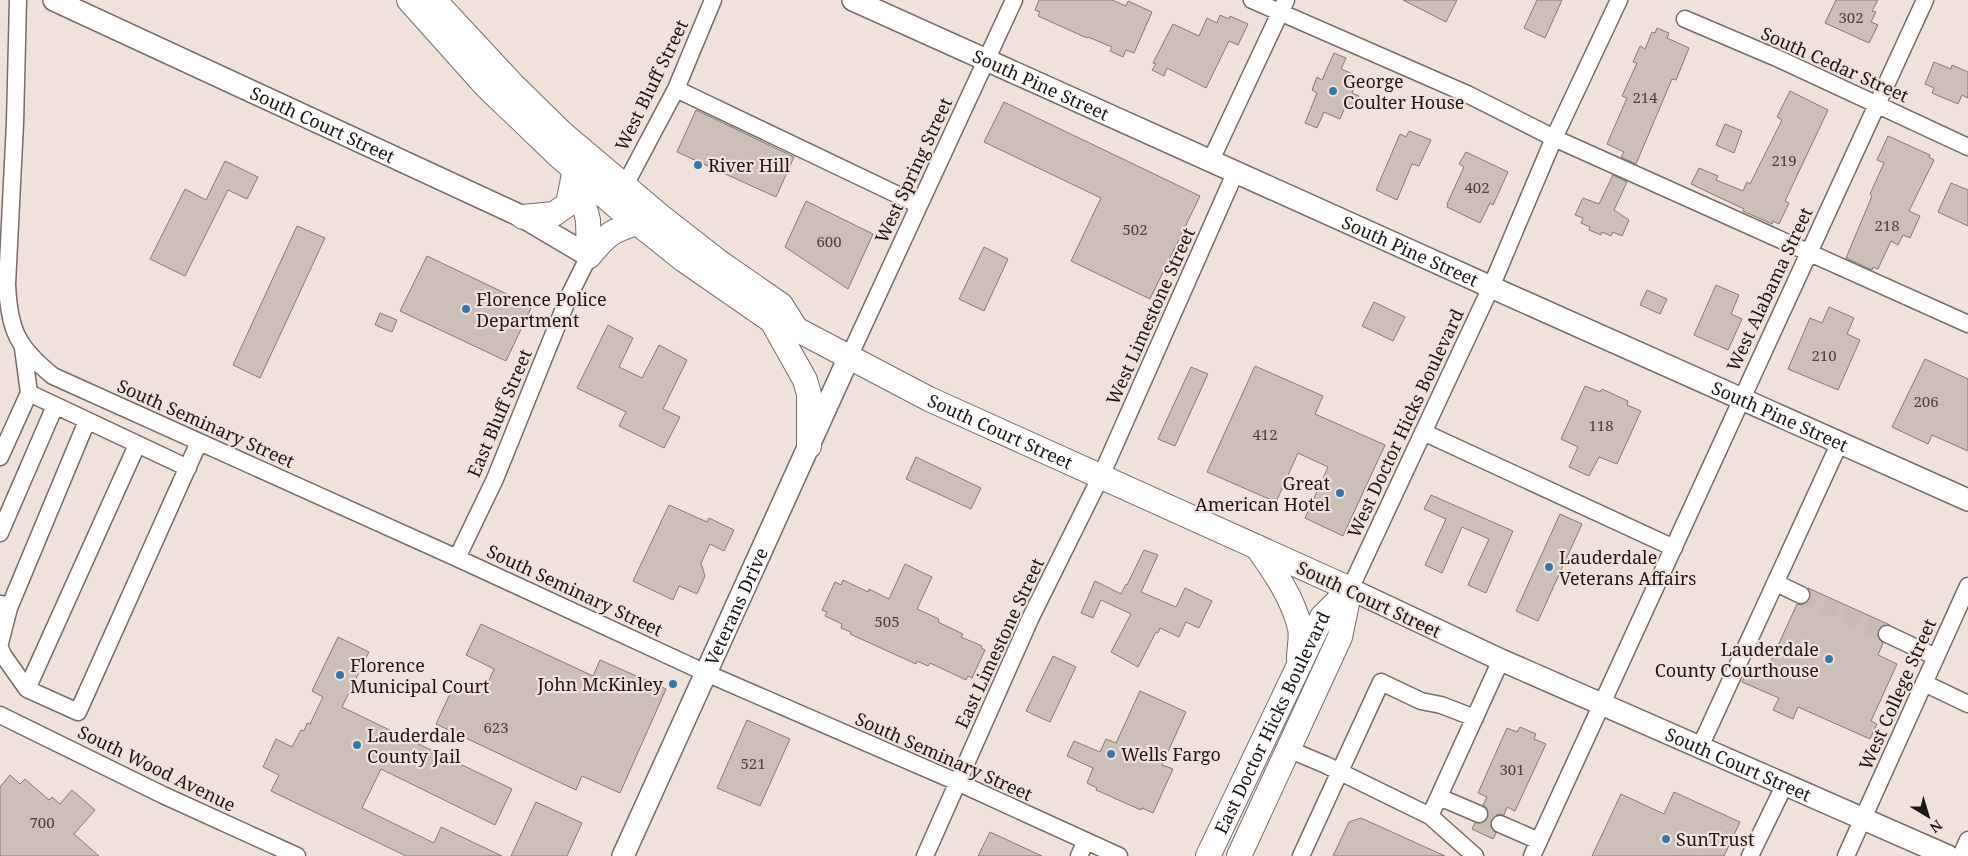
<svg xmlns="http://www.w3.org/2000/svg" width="1968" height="856" viewBox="0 0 1968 856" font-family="'Noto Serif',serif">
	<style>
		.building { fill: #ccbfb8; stroke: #857972 }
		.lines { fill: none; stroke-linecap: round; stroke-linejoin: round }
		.minor-tunnel { stroke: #c6bab4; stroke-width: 16; stroke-dasharray: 16 8; stroke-linecap: butt }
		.minor-casing { stroke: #786c66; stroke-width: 19 }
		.major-casing { stroke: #786c66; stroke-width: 24 }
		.highway-casing { stroke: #786c66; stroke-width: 26 }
		.minor { stroke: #fff; stroke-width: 16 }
		.major { stroke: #fff; stroke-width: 21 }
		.highway { stroke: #fff; stroke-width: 24 }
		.poi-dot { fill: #3477ac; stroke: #f0e2db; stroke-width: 2 }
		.labels { text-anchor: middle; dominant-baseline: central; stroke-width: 4.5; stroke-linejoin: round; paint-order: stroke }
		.number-label { font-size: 15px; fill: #49423e }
		.street-label { font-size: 18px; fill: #1d1816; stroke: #f0e2db }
		.poi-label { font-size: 18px; fill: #1d1816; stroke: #f0e2db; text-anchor: start }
	</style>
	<rect width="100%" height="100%" fill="#f0e2db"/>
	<!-- building -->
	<path class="building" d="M 1039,0 L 1112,0 L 1126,6 L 1128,1 L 1152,12 L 1134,53 L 1126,50 L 1123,57 L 1110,51 L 1112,47 L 1088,37 L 1087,38 L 1038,16 L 1040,12 L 1035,10 Z
		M 1403,0 L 1457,0 L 1446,22 Z
		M 1537,0 L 1562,0 L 1545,38 L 1524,28 Z
		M 1836,0 L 1878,0 L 1872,11 L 1876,12 L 1871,22 L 1878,25 L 1869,43 L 1825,23 Z
		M 1220,15 L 1229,19 L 1230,16 L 1248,24 L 1238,45 L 1229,41 L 1206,88 L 1167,68 L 1164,76 L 1152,70 L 1156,64 L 1153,63 L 1173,24 L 1199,36 L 1207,18 L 1217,23 Z
		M 1657,28 L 1669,33 L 1667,38 L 1689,48 L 1676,80 L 1672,79 L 1636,164 L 1621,157 L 1624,152 L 1607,144 L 1627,98 L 1622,96 L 1637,63 L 1633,62 L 1640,46 L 1645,49 L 1652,32 L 1655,33 Z
		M 1334,53 L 1346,58 L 1341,69 L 1353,74 L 1351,78 L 1357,80 L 1352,93 L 1359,96 L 1354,108 L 1346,105 L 1340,119 L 1324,112 L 1317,128 L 1305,123 L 1317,93 L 1312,90 L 1317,77 L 1322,80 Z
		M 1934,62 L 1951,69 L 1952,65 L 1968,72 L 1968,98 L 1962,95 L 1958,104 L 1932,93 L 1934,88 L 1925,84 Z
		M 1790,91 L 1828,110 L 1785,201 L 1789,203 L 1779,224 L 1773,221 L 1772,224 L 1743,211 L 1744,209 L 1691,184 L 1699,168 L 1718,176 L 1716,180 L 1743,191 L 1747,182 L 1750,184 L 1782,120 L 1777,117 Z
		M 1004,102 L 1200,196 L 1150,299 L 1071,261 L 1101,198 L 984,142 Z
		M 696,110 L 794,157 L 776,197 L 677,152 Z
		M 1725,124 L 1742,131 L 1734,153 L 1716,145 Z
		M 1409,131 L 1431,140 L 1419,166 L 1412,164 L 1397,200 L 1376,190 L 1400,134 L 1406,137 Z
		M 1888,136 L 1930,155 L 1929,157 L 1934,160 L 1909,211 L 1920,216 L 1910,238 L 1903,235 L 1898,245 L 1891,241 L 1878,269 L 1873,267 L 1872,270 L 1846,258 L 1872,196 L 1870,194 L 1884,163 L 1877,160 Z
		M 1466,152 L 1508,172 L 1493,205 L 1490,203 L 1480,223 L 1447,207 L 1448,204 L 1447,204 L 1464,167 L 1459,164 Z
		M 225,161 L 258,177 L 247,199 L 228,190 L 185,276 L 150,259 L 185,189 L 206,200 Z
		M 1613,175 L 1627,182 L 1614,210 L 1629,220 L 1622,236 L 1613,232 L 1611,236 L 1602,232 L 1601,235 L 1589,230 L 1590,227 L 1581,223 L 1583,218 L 1575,215 L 1583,198 L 1599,204 Z
		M 1951,183 L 1968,190 L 1968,226 L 1938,212 Z
		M 806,201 L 873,234 L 848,289 L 785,247 Z
		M 297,226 L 325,238 L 260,378 L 233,365 Z
		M 984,247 L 1008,259 L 984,311 L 959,299 Z
		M 427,256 L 532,306 L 506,361 L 400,311 Z
		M 1716,285 L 1739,295 L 1731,314 L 1742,319 L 1728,350 L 1694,335 Z
		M 1647,290 L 1667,299 L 1660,314 L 1640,305 Z
		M 1374,302 L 1405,317 L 1393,341 L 1362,326 Z
		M 1829,307 L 1854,318 L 1847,334 L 1860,340 L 1838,390 L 1788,369 L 1810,318 L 1822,323 Z
		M 380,313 L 397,320 L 392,332 L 375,325 Z
		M 608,325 L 633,338 L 619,367 L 642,378 L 659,345 L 687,360 L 663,409 L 680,417 L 664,448 L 619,426 L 626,412 L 577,388 Z
		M 1925,359 L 1968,379 L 1968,451 L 1932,435 L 1928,444 L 1892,427 Z
		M 1255,366 L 1323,396 L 1315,414 L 1385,445 L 1343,536 L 1305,518 L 1328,467 L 1298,453 L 1276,502 L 1207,472 Z
		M 1191,367 L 1208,374 L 1175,446 L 1158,439 Z
		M 1585,386 L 1600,392 L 1602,389 L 1628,401 L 1627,405 L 1641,411 L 1617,464 L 1599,457 L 1589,476 L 1569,467 L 1578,447 L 1561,439 Z
		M 916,457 L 981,488 L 971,509 L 906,479 Z
		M 1431,495 L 1513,531 L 1486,593 L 1468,585 L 1489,539 L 1462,527 L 1442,573 L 1425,565 L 1446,519 L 1424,509 Z
		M 669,505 L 707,522 L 709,518 L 734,530 L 724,551 L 710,544 L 701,563 L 705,576 L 697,594 L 679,586 L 673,600 L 633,581 Z
		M 1560,514 L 1582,524 L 1538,621 L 1516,611 Z
		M 1144,550 L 1158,555 L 1141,592 L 1176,607 L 1185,588 L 1212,601 L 1199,628 L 1186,622 L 1179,637 L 1160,628 L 1158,633 L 1156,632 L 1138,667 L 1111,652 L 1131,614 L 1101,600 L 1093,618 L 1081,613 L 1095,581 L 1121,594 L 1126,584 L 1127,585 Z
		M 905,564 L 932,577 L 917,609 L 939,619 L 938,622 L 963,634 L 961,637 L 982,646 L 981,648 L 985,650 L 972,678 L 968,676 L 966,680 L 930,663 L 928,666 L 917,661 L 916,664 L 850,634 L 851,632 L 841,628 L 842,624 L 825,616 L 827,612 L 822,610 L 835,582 L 841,585 L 843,580 L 868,592 L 869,589 L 889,599 Z
		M 1808,588 L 1890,625 L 1882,626 L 1878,630 L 1879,639 L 1883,643 L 1878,655 L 1897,664 L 1871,721 L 1877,724 L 1870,739 L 1798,707 L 1793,719 L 1773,710 L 1779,698 L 1742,682 L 1750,665 L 1766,672 L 1797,604 L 1802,605 L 1810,600 L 1811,594 Z
		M 481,624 L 593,676 L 600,660 L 666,689 L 620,793 L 582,776 L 576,790 L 436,724 L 455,683 L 482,695 L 494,669 L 466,655 Z
		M 338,637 L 369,652 L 342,707 L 512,789 L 495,825 L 381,769 L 362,808 L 434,843 L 441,827 L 502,856 L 406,856 L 271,791 L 279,775 L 263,767 L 276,739 L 292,747 L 301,730 L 304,731 L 307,723 L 310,724 L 323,697 L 312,691 Z
		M 1053,656 L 1076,667 L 1050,722 L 1026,711 Z
		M 1140,691 L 1186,712 L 1162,765 L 1173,769 L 1153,813 L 1142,808 L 1141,810 L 1096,790 L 1097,788 L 1087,783 L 1093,768 L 1067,756 L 1074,741 L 1100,752 L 1106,739 L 1116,743 Z
		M 747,720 L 790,739 L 760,806 L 717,788 Z
		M 1520,727 L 1536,734 L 1534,739 L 1546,744 L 1515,811 L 1507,807 L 1504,815 L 1498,814 L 1491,820 L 1490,826 L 1496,833 L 1493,839 L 1472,829 L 1475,823 L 1485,822 L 1488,817 L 1487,808 L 1483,805 L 1487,797 L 1478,793 L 1507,728 L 1517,732 Z
		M 10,775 L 20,784 L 25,779 L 49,800 L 52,797 L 60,804 L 72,790 L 95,810 L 74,834 L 99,856 L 0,856 L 0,787 Z
		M 1674,792 L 1740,822 L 1724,856 L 1592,856 L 1621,794 L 1664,814 Z
		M 536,802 L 582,823 L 567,856 L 511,856 Z
		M 1361,818 L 1445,856 L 1333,856 L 1349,822 Z
		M 990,832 L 1042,856 L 978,856 Z"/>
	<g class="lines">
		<!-- minor-tunnel -->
		<path class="minor-tunnel" d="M 1801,595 L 1887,634
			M 1479,814 L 1500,824"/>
		<!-- minor casing -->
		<g class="minor-casing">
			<path id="minor" d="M 18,0 L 15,123 L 7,284 C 9,330 17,347 53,376 L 457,558 L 706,673 L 957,782 L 1119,856
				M 1252,0 L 1467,94 L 1554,138 L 1968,324
				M 1685,19 L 1779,59 L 1968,147
				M 676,89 L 919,205
				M 1211,160 L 1286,0
				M 624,187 L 676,89 L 713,0
				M 23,348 L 29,393 L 188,468
				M 849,357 L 1014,0
				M 1423,432 L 1674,548
				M 137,445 L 27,689 L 78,712 L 199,442
				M 0,457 L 29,393
				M 0,533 L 55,406
				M 457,558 L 495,479 L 569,296 L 589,256
				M 1776,583 L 1801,595
				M 1350,589 L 1491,287 L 1554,138 L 1619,0
				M 9,608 L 87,421
				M 1887,634 L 1936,657
				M 0,643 L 9,608 L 1,604
				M 0,648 L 3,655 L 27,689
				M 1924,683 L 1968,704
				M 0,715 L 163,795 L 297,856
				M 1700,747 L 1840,442
				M 1288,749 L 1326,765 L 1430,816
				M 1439,797 L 1479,814
				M 1500,824 L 1539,841
				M 925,856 L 1031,617 L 1101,476 L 1236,171
				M 1079,856 L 1086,841
				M 1301,856 L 1381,682 L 1421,701 L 1441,705 L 1475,718
				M 1475,856 L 1430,816 L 1501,660
				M 1532,856 L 1925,0
				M 1750,856 L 1785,784
				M 1846,856 L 1968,586
				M 1961,856 L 1968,840"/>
		</g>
		<!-- major casing -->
		<g class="major-casing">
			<g id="major">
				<path id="s1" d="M 54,0 L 523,217 L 589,256"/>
				<path id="s2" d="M 853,0 L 1491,287 L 1968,500"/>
				<path id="s3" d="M 1350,589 L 1501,660 L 1948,856"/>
				<path id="s4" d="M 623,856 L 849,357"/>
			</g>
		</g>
		<!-- highway casing -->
		<g class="highway-casing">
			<g id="highway">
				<path id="s5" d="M 409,0 L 486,86 L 559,156 L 615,205 L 684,260 L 772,321 L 796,329 L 929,399 L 1350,589"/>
				<path d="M 434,0 L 512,84 L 563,134 L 660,216 L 719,262 L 781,305 L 796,329"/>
				<path d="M 575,170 L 588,220 L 589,256"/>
				<path d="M 523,217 L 554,214 L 568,204 L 574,174"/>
				<path d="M 589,256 C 607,235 610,231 637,223"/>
				<path d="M 772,321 L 805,380 L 809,394 L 809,446"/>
				<path d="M 1257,547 C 1274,571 1293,598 1300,628 C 1302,637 1299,649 1299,659"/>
				<path id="s6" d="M 1208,856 L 1322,617 L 1350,589"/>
				<path d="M 1239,856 L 1340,637 L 1350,589"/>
			</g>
		</g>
		<!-- minor -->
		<use href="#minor" class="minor"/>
		<!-- major -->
		<use href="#major" class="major"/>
		<!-- highway -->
		<use href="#highway" class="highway"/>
	</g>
	<!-- markers -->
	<g class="poi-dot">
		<circle cx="1333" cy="91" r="5"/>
		<circle cx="698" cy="165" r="5"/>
		<circle cx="466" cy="309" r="5"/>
		<circle cx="1340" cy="493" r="5"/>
		<circle cx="1549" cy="567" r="5"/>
		<circle cx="1829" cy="659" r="5"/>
		<circle cx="340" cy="675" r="5"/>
		<circle cx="673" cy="684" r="5"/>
		<circle cx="357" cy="745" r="5"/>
		<circle cx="1111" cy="754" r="5"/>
		<circle cx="1666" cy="839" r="5"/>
	</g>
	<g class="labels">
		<!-- number labels -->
		<g class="number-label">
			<text x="1851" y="17">302</text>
			<text x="1645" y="97">214</text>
			<text x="1784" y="160">219</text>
			<text x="1477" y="187">402</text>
			<text x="1887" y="225">218</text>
			<text x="1135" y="229">502</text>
			<text x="829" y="241">600</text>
			<text x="1824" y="355">210</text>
			<text x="1926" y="401">206</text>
			<text x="1601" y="425">118</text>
			<text x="1265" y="434">412</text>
			<text x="887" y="621">505</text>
			<text x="496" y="727">623</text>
			<text x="753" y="763">521</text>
			<text x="1512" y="769">301</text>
			<text x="42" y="822">700</text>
		</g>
		<!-- street labels -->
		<g class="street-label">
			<text transform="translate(1835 64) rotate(24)">South Cedar Street</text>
			<text stroke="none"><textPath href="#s2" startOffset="206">South Pine Street</textPath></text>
			<text transform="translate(651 85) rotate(-64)">West Bluff Street</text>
			<text stroke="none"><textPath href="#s1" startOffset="296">South Court Street</textPath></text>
			<text transform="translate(913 170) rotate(-65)">West Spring Street</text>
			<text stroke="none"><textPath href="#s2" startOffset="611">South Pine Street</textPath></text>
			<text transform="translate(1769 289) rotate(-65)">West Alabama Street</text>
			<text transform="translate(1150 316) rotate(-66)">West Limestone Street</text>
			<text transform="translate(499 413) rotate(-67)">East Bluff Street</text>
			<text stroke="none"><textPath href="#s2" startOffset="1016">South Pine Street</textPath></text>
			<text transform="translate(206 423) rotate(24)">South Seminary Street</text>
			<text transform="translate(1405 423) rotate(-65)">West Doctor Hicks Boulevard</text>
			<text stroke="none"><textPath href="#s5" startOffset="740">South Court Street</textPath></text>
			<text transform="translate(575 590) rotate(25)">South Seminary Street</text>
			<text transform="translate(1369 599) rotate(25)">South Court Street</text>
			<text stroke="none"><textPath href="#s4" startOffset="274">Veterans Drive</textPath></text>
			<text transform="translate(999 643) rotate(-65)">East Limestone Street</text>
			<text transform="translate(1897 694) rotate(-66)">West College Street</text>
			<text stroke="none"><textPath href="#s6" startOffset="148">East Doctor Hicks Boulevard</textPath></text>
			<text transform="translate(944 756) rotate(24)">South Seminary Street</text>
			<text stroke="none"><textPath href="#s3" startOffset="426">South Court Street</textPath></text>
			<text transform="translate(157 768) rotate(26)">South Wood Avenue</text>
		</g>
		<!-- poi labels -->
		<g class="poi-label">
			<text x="1343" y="81">George<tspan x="1343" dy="21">Coulter House</tspan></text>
			<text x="708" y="165">River Hill</text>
			<text x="476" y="299">Florence Police<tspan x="476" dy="21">Department</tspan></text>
			<text x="1330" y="483" text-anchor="end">Great<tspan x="1330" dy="21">American Hotel</tspan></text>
			<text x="1559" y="557">Lauderdale<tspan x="1559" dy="21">Veterans Affairs</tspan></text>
			<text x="1819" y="649" text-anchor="end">Lauderdale<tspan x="1819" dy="21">County Courthouse</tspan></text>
			<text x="350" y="665">Florence<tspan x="350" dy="21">Municipal Court</tspan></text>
			<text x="663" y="684" text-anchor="end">John McKinley</text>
			<text x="367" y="735">Lauderdale<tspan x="367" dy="21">County Jail</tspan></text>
			<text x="1121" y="754">Wells Fargo</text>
			<text x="1676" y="839">SunTrust</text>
		</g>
	</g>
	<!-- north arrow -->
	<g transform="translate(1928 816) rotate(142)" stroke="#f0e2db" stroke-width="4" paint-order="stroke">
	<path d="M0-4L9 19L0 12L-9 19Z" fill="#1d1816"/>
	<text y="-8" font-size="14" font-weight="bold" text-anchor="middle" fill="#1d1816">N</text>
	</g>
</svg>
